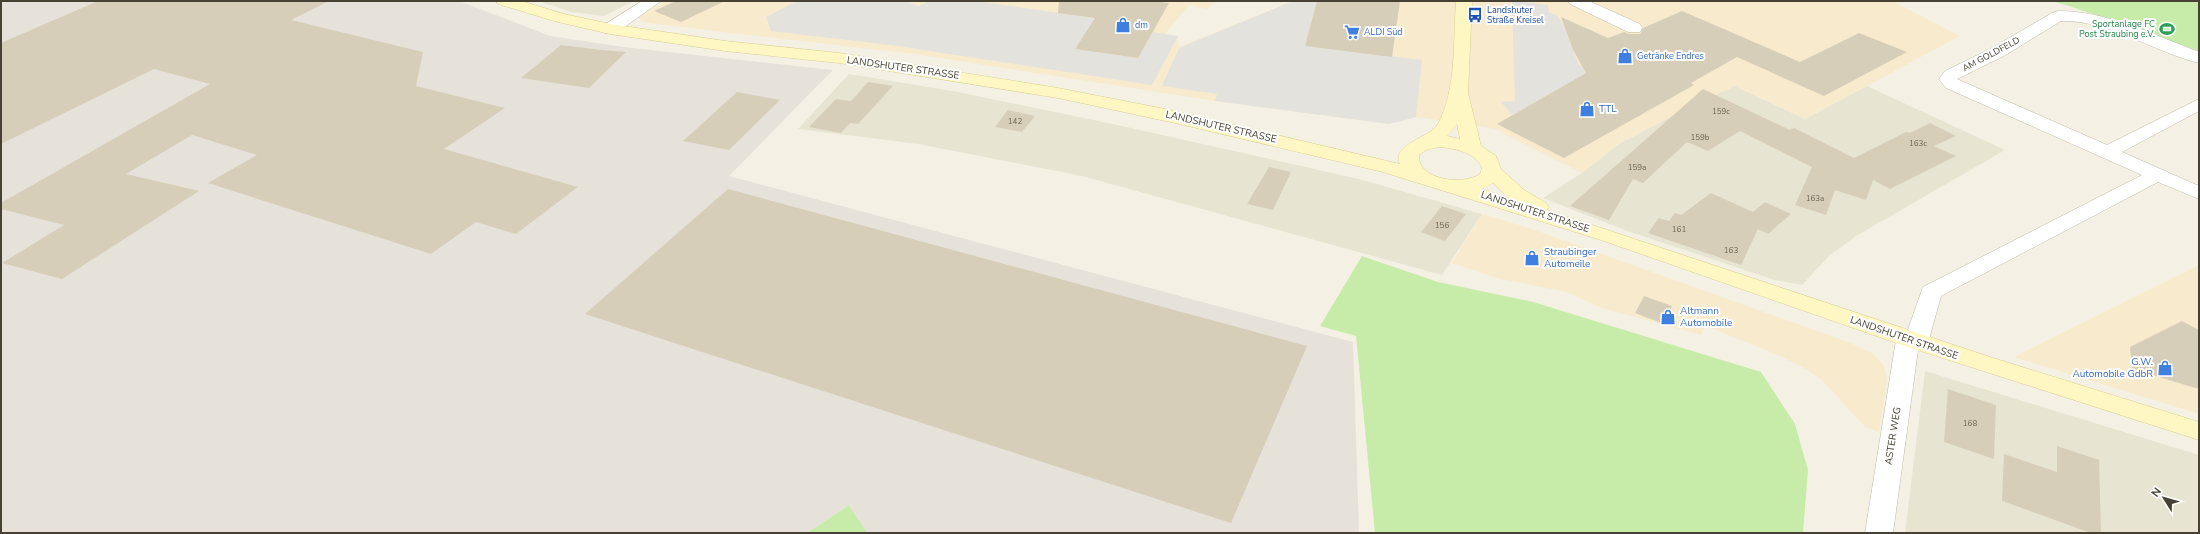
<svg xmlns="http://www.w3.org/2000/svg" width="2200" height="534" viewBox="0 0 2200 534" font-family="'Nunito Sans',sans-serif">
	<style>
		.residential { fill: #e8e4d2 }
		.commercial { fill: #f8eacd }
		.industrial { fill: #e6e2d9 }
		.green { fill: #c7eca9 }
		.parking { fill: #e4e2dd }
		.building { fill: #d7ceb9 }
		.lines { fill: none; stroke-linecap: round; stroke-linejoin: round }
		.minor-casing { stroke: #c0baa6; stroke-width: 1 }
		.secondary-casing { stroke: #d8cd8f; stroke-width: 1 }
		.minor { fill: #fff; fill-rule: evenodd }
		.secondary { fill: #fff7c3; fill-rule: evenodd }
		.labels { text-anchor: middle; dominant-baseline: central; stroke-width: 4; stroke-linejoin: round; paint-order: stroke }
		.number-label { font-size: 8px; fill: #6b6454 }
		.far-transit-label { font-size: 9px; fill: #164399; stroke: #fff; text-anchor: start }
		.far-leisure-label { font-size: 9px; fill: #27864d; stroke: #fff; text-anchor: end }
		.far-shop-label { font-size: 9px; fill: #366cbe; stroke: #fff; text-anchor: start }
		.far-street-label { font-size: 9px; fill: #474133; stroke: #fff }
		.street-label { font-size: 10px; fill: #474133; stroke: #fff }
		.shop-label { font-size: 10px; fill: #366cbe; stroke: #fff; text-anchor: start }
	</style>
	<rect width="100%" height="100%" fill="#f4f1e4"/>
	<!-- residential -->
	<path class="residential" d="M 539,1 L 634,1 L 604,16 L 571,12 Z
		M 849,74 L 958,92 L 1113,124 L 1359,179 L 1482,214 L 1442,275 L 1082,176 L 918,144 L 798,129 Z
		M 1735,86 L 1805,119 L 1867,86 L 2005,150 L 1856,236 L 1829,256 L 1802,285 L 1775,280 L 1630,232 L 1543,198 L 1582,173 L 1619,144 L 1685,109 Z
		M 1925,371 L 2199,455 L 2199,533 L 1905,533 Z"/>
	<!-- commercial -->
	<path class="commercial" d="M 665,1 L 1215,1 L 1207,9 L 1189,5 L 1165,34 L 1178,36 L 1179,47 L 1293,1 L 1892,1 L 1960,36 L 1805,119 L 1735,86 L 1685,109 L 1619,144 L 1582,173 L 1495,129 L 1416,117 L 1389,124 L 1215,101 L 914,54 L 672,26 L 643,22 L 640,20 L 639,17 L 643,14 Z
		M 1482,214 L 1529,228 L 1848,342 L 1874,354 L 1884,366 L 1887,378 L 1879,432 L 1865,427 L 1822,380 L 1806,369 L 1780,356 L 1706,326 L 1701,335 L 1602,308 L 1567,292 L 1500,279 L 1452,263 Z
		M 2199,265 L 2199,414 L 2014,357 Z"/>
	<!-- industrial -->
	<path class="industrial" d="M 1,1 L 459,1 L 550,36 L 624,47 L 833,70 L 729,176 L 1353,342 L 1359,533 L 867,533 L 849,505 L 807,533 L 1,533 Z"/>
	<!-- green -->
	<path class="green" d="M 2052,1 L 2199,1 L 2199,51 L 2072,7 Z
		M 1362,256 L 1438,282 L 1533,302 L 1761,372 L 1795,424 L 1808,470 L 1803,533 L 1375,533 L 1356,336 L 1320,326 Z
		M 849,505 L 867,533 L 807,533 Z"/>
	<!-- parking -->
	<path class="parking" d="M 797,1 L 905,1 L 919,6 L 929,1 L 975,1 L 1095,18 L 1075,49 L 1138,58 L 1153,32 L 1178,36 L 1152,85 L 898,46 L 771,31 L 766,17 Z
		M 1293,1 L 1317,1 L 1305,46 L 1422,60 L 1416,117 L 1389,124 L 1215,101 L 1217,94 L 1162,86 L 1179,48 Z
		M 1512,1 L 1548,5 L 1549,12 L 1558,16 L 1564,26 L 1578,64 L 1592,70 L 1512,115 L 1501,102 L 1515,101 Z"/>
	<!-- building -->
	<path class="building" d="M 98,1 L 329,1 L 291,20 L 423,52 L 416,86 L 505,108 L 444,149 L 578,187 L 516,234 L 476,222 L 431,254 L 208,183 L 257,155 L 192,135 L 126,174 L 199,191 L 62,279 L 2,263 L 64,225 L 1,209 L 1,203 L 210,84 L 154,69 L 1,144 L 1,43 Z
		M 676,1 L 725,1 L 681,22 L 654,11 Z
		M 1059,1 L 1152,1 L 1169,3 L 1138,58 L 1075,49 L 1095,18 L 1058,13 Z
		M 1317,1 L 1400,1 L 1392,57 L 1305,46 Z
		M 1682,11 L 1800,62 L 1859,33 L 1907,52 L 1824,96 L 1737,57 L 1691,83 L 1694,85 L 1564,158 L 1497,124 L 1586,73 L 1573,50 L 1561,17 L 1608,38 L 1624,32 L 1629,34 L 1640,34 L 1643,28 Z
		M 561,45 L 602,50 L 626,52 L 589,88 L 521,78 Z
		M 868,82 L 893,86 L 858,124 L 850,123 L 841,133 L 809,127 L 836,99 L 851,101 Z
		M 1703,89 L 1790,130 L 1794,128 L 1854,158 L 1906,132 L 1910,133 L 1930,123 L 1956,136 L 1934,146 L 1956,156 L 1890,189 L 1873,180 L 1866,200 L 1835,190 L 1826,215 L 1795,205 L 1812,167 L 1740,131 L 1708,151 L 1687,142 L 1643,183 L 1633,179 L 1609,220 L 1570,206 Z
		M 737,92 L 780,100 L 729,150 L 683,141 Z
		M 1008,110 L 1035,116 L 1022,132 L 995,127 Z
		M 1269,167 L 1291,172 L 1273,210 L 1247,204 Z
		M 728,189 L 1307,346 L 1231,523 L 585,314 Z
		M 1711,193 L 1753,212 L 1765,202 L 1791,214 L 1768,234 L 1758,229 L 1741,265 L 1648,233 L 1659,218 L 1669,221 L 1675,213 L 1681,215 Z
		M 1442,206 L 1466,214 L 1445,241 L 1421,232 Z
		M 1644,296 L 1672,306 L 1664,324 L 1635,313 Z
		M 2182,321 L 2199,330 L 2199,389 L 2132,369 L 2130,347 Z
		M 1948,389 L 1996,405 L 1994,459 L 1944,442 Z
		M 2057,446 L 2099,460 L 2101,533 L 2091,533 L 2002,501 L 2004,454 L 2057,472 Z"/>
	<g class="lines">
		<!-- minor casing -->
		<g class="minor-casing">
			<path id="minor" d="M 642,1 L 661,1 L 616,33 L 604,33 L 602,29 L 604,25 Z
				M 1568,1 L 1589,1 L 1640,24 L 1642,28 L 1640,32 L 1628,32 L 1570,4 Z
				M 2058,11 C 2107,11 2154,35 2199,52 L 2199,63 C 2153,52 2111,20 2061,21 L 2004,56 L 1957,79 L 2107,145 L 2199,99 L 2199,111 L 2122,152 L 2199,186 L 2199,199 L 2158,182 L 1941,296 L 1928,343 L 1924,349 L 1918,350 L 1893,533 L 1865,533 L 1896,340 L 1900,334 L 1907,332 L 1923,287 L 2142,175 L 1946,88 L 1939,79 L 1945,71 L 1992,48 L 2052,13 Z"/>
		</g>
		<!-- secondary casing -->
		<g class="secondary-casing">
			<path id="secondary" d="M 496,1 L 521,1 L 564,14 L 610,24 L 725,41 L 839,53 L 1058,88 L 1175,111 L 1400,164 C 1390,145 1431,137 1438,124 C 1457,88 1453,41 1456,1 L 1472,1 L 1468,93 L 1481,146 L 1496,156 L 1501,169 L 1524,190 L 1546,203 L 1549,207 L 1547,210 L 1993,358 L 2199,422 L 2199,440 L 1905,346 L 1601,240 L 1383,172 L 1175,123 L 1058,98 L 839,63 L 725,51 L 610,34 L 554,21 L 498,4 ZM 1457,124 L 1460,139 L 1447,136 ZM 1439,147 C 1453,148 1476,152 1482,168 L 1480,174 C 1463,186 1417,180 1419,155 L 1426,150 ZM 1493,183 L 1509,198 L 1482,189 Z"/>
		</g>
		<!-- minor -->
		<use href="#minor" class="minor"/>
		<!-- secondary -->
		<use href="#secondary" class="secondary"/>
	</g>
	<!-- icons -->
	<defs>
		<g id="bus-bare" transform="scale(1.2)"><path d="M-5-6H5V4H4V6H2V4H-2V6H-4V4H-5ZM-3.5-4V0h7V-4ZM-3.5 1.2v1.5H-2V1.2ZM2 1.2v1.5H3.5V1.2Z" fill="#1a4fb4" stroke="#fff" stroke-width="2.5" paint-order="stroke"/></g>
		<g id="shop-bare" transform="scale(1.2)"><path d="M-5-2.5h2.3a2.7 3.5 0 0 1 5.4 0H5L5.5 6h-11ZM-1.5-2.5h3a1.5 2.3 0 0 0-3 0Z" fill="#3f7fe0" stroke="#fff" stroke-width="2.5" paint-order="stroke"/></g>
		<g id="stadium-bare" transform="scale(1.2)"><path d="M0-5a6.5 5 0 1 0 0 10a6.5 5 0 1 0 0-10ZM-3.5-1.8h7v3.6h-7Z" fill="#2e9e5b" stroke="#fff" stroke-width="2.5" paint-order="stroke"/></g>
		<g id="supermarket-bare" transform="scale(1.2)"><path d="M-6-5.5h2.5l.6 2H6L4.5 2H-2.5L-4.4-4H-6ZM-1.5 3.2a1.3 1.3 0 1 0 .1 0ZM3 3.2a1.3 1.3 0 1 0 .1 0Z" fill="#3f7fe0" stroke="#fff" stroke-width="2.5" paint-order="stroke"/></g>
	</defs>
	<g fill-rule="evenodd">
		<use href="#bus-bare" x="1475" y="15"/>
		<use href="#shop-bare" x="1123" y="25"/>
		<use href="#stadium-bare" x="2167" y="29"/>
		<use href="#supermarket-bare" x="1352" y="32"/>
		<use href="#shop-bare" x="1625" y="56"/>
		<use href="#shop-bare" x="1587" y="109"/>
		<use href="#shop-bare" x="1532" y="258"/>
		<use href="#shop-bare" x="1668" y="317"/>
		<use href="#shop-bare" x="2165" y="368"/>
	</g>
	<g class="labels">
		<!-- number labels -->
		<g class="number-label">
			<text x="1721" y="111">159c</text>
			<text x="1015" y="121">142</text>
			<text x="1700" y="137">159b</text>
			<text x="1918" y="143">163c</text>
			<text x="1637" y="167">159a</text>
			<text x="1815" y="198">163a</text>
			<text x="1442" y="225">156</text>
			<text x="1679" y="229">161</text>
			<text x="1731" y="250">163</text>
			<text x="1970" y="423">168</text>
		</g>
		<!-- far-transit labels -->
		<g class="far-transit-label">
			<text x="1487" y="10">Landshuter<tspan x="1487" dy="10">Straße Kreisel</tspan></text>
		</g>
		<!-- far-leisure labels -->
		<g class="far-leisure-label">
			<text x="2155" y="24">Sportanlage FC<tspan x="2155" dy="10">Post Straubing e.V.</tspan></text>
		</g>
		<!-- far-shop labels -->
		<g class="far-shop-label">
			<text x="1135" y="25">dm</text>
			<text x="1364" y="32">ALDI Süd</text>
			<text x="1637" y="56">Getränke Endres</text>
		</g>
		<!-- far-street labels -->
		<g class="far-street-label">
			<text transform="translate(1991 54) rotate(-28)">AM GOLDFELD</text>
		</g>
		<!-- street labels -->
		<g class="street-label">
			<text transform="translate(903 68) rotate(8)">LANDSHUTER STRASSE</text>
			<text transform="translate(1221 127) rotate(13)">LANDSHUTER STRASSE</text>
			<text transform="translate(1535 212) rotate(18)">LANDSHUTER STRASSE</text>
			<text transform="translate(1904 338) rotate(19)">LANDSHUTER STRASSE</text>
			<text transform="translate(1893 436) rotate(-81)">ASTER WEG</text>
		</g>
		<!-- shop labels -->
		<g class="shop-label">
			<text x="1599" y="109">TTL</text>
			<text x="1544" y="252">Straubinger<tspan x="1544" dy="12">Automeile</tspan></text>
			<text x="1680" y="311">Altmann<tspan x="1680" dy="12">Automobile</tspan></text>
			<text x="2153" y="362" text-anchor="end">G.W.<tspan x="2153" dy="12">Automobile GdbR</tspan></text>
		</g>
	</g>
	<!-- border -->
	<rect width="2200" height="534" fill="none" stroke="#474133" stroke-width="4"/>
	<!-- north arrow -->
	<g transform="translate(2164 498) rotate(307)" stroke="#ffffff" stroke-width="3" paint-order="stroke">
	<path d="M0-3L7 15L0 10L-7 15Z" fill="#474133"/>
	<text y="-6" font-size="11" font-weight="bold" text-anchor="middle" fill="#474133">N</text>
	</g>
</svg>
